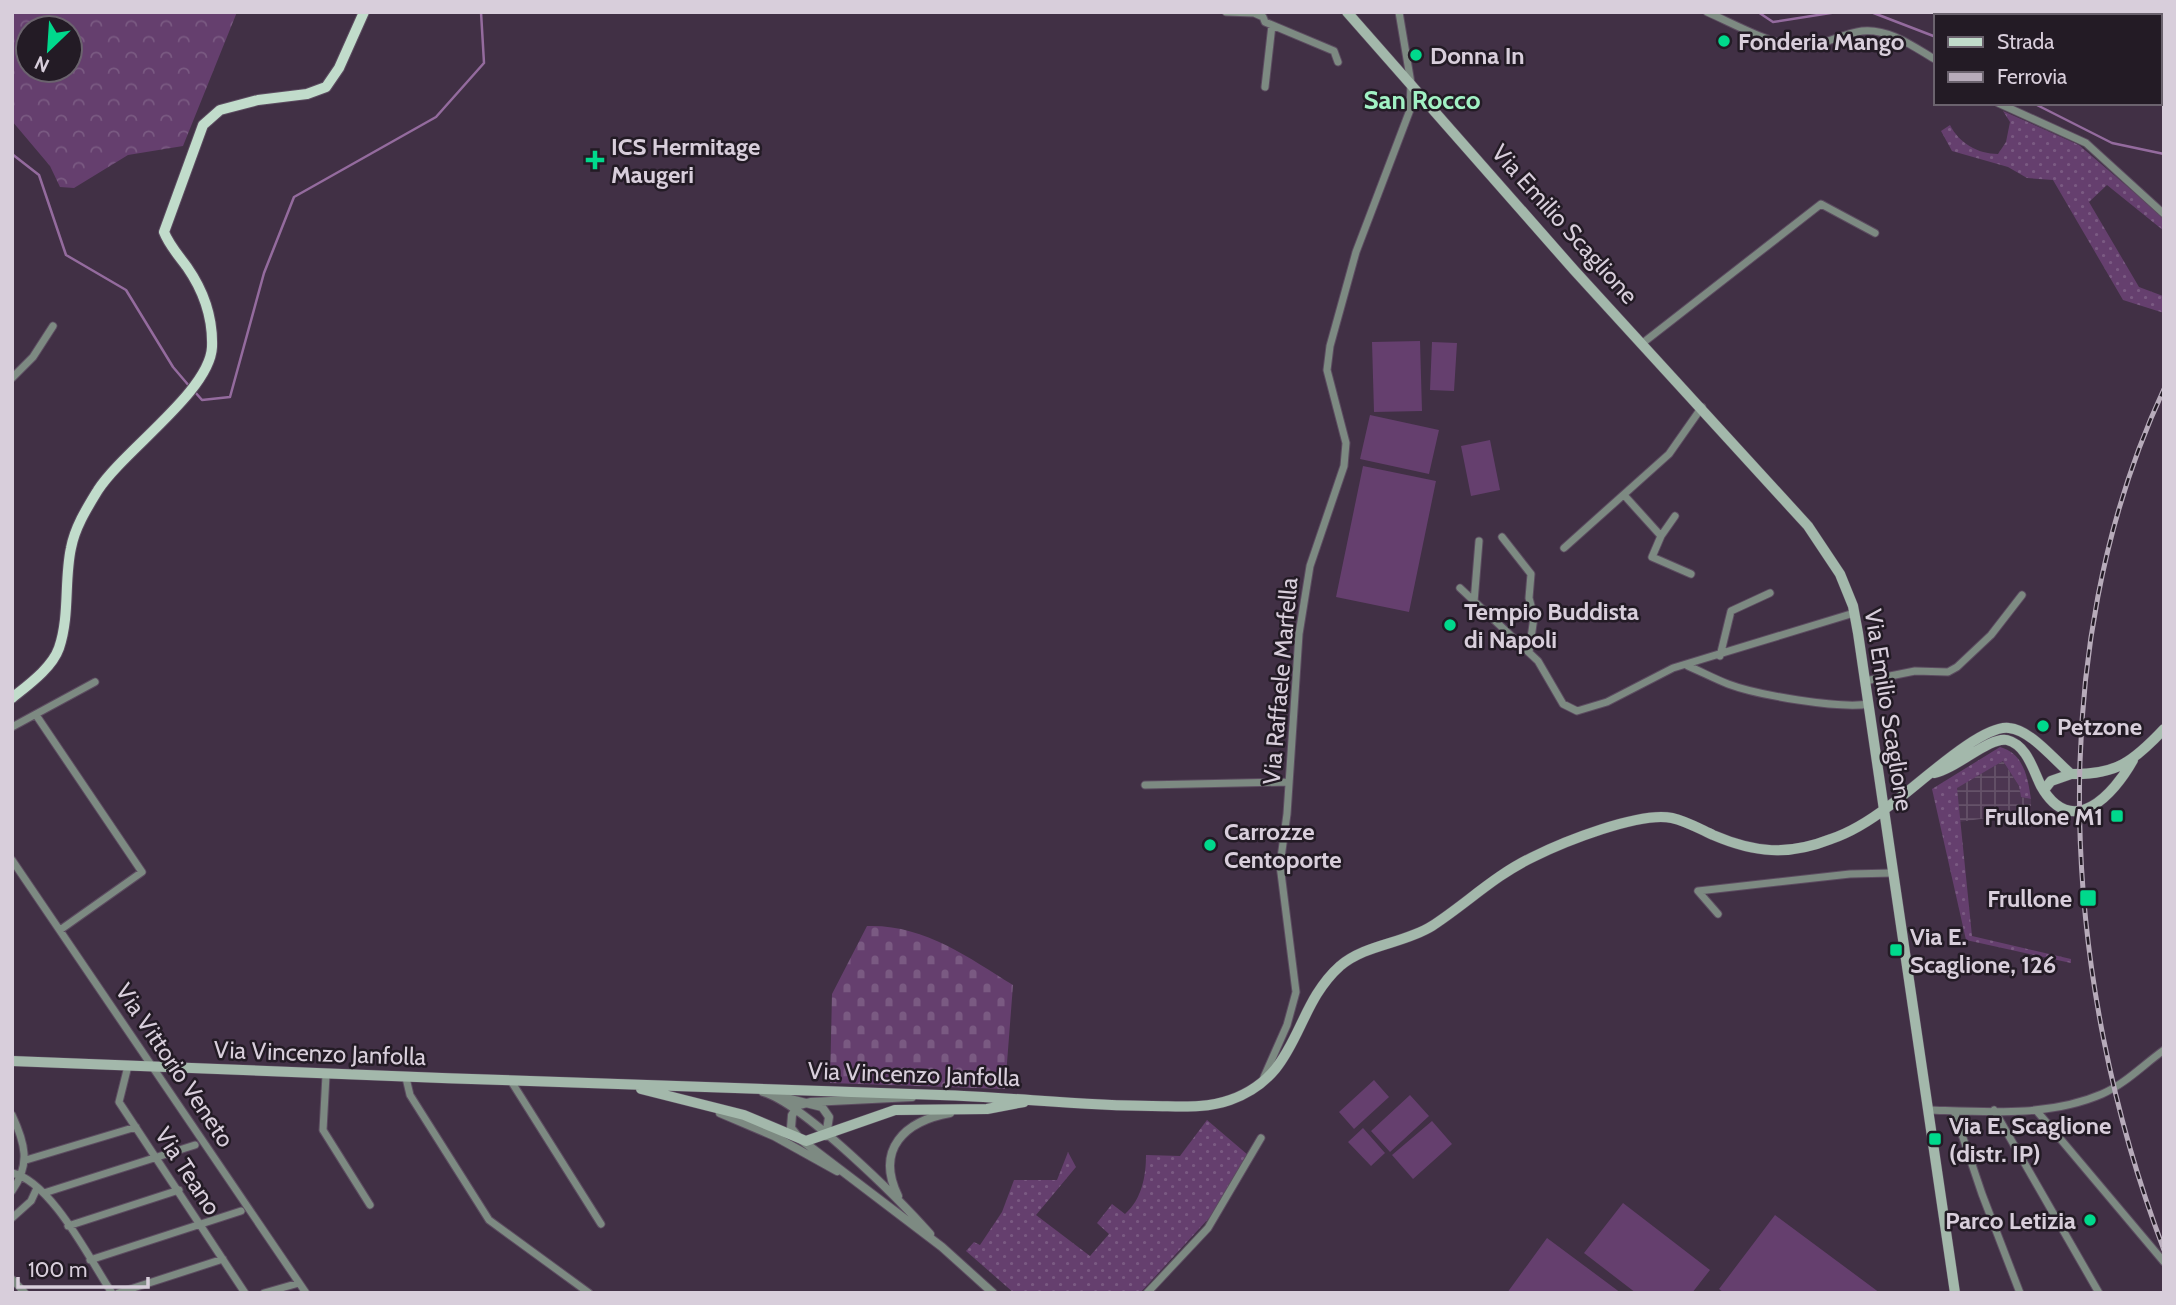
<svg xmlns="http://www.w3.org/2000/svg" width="2176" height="1305" viewBox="0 0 2176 1305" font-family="Cabin,sans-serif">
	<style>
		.industrial { fill: url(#industrial-grid) }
		.grass { fill: url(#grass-dots) }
		.forest { fill: url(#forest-crowns); fill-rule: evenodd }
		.cemetery { fill: url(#cemetery-stones) }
		.garden { fill: #653f6e }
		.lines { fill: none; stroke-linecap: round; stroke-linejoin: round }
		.stream { stroke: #946b9e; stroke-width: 2.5 }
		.minor-casing { stroke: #5c4c60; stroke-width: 9 }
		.tertiary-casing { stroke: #5c4c60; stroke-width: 10 }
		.secondary-casing { stroke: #5c4c60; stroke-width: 11 }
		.primary-casing { stroke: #5c4c60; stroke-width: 12 }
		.minor { stroke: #7d8a82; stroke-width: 7 }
		.tertiary { stroke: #7d8a82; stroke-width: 8 }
		.secondary { stroke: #a3b8ab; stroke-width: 10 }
		.primary { stroke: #c1dccb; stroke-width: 10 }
		.rail-casing { stroke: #b7abba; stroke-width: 5 }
		.rail { stroke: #231b25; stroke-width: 2.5; stroke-dasharray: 8; stroke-linecap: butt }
		.poi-dot { fill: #00d98c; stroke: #231b25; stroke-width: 2.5 }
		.labels { text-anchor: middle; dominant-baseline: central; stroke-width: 5; stroke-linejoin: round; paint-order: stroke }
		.poi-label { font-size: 24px; font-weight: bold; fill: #d8cedb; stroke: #231b25; text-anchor: start }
		.street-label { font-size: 24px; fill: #d8cedb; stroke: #231b25 }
		.neighbourhood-label { font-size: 26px; font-weight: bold; fill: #a1f1c4; stroke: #231b25 }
	</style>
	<defs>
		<pattern id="industrial-grid" width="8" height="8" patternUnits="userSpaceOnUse" patternTransform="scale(1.75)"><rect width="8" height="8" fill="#4c3651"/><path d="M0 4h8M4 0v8" fill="none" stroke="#655269"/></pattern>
		<pattern id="grass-dots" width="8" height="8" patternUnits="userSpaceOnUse" patternTransform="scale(1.75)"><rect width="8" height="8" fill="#653f6e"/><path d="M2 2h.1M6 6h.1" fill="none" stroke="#7a5a82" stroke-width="1.8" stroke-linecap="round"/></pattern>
		<pattern id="forest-crowns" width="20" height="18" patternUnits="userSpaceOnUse" patternTransform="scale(1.75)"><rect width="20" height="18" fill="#653f6e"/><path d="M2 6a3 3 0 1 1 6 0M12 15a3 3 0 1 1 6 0" fill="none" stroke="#7a5a82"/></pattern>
		<pattern id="cemetery-stones" width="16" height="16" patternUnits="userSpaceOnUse" patternTransform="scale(1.75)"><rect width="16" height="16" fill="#653f6e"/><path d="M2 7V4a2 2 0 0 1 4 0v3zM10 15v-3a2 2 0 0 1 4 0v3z" fill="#7a5a82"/></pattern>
	</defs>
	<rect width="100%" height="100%" fill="#413045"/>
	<!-- industrial -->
	<path class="industrial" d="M 2003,761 L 2019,786 L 2021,797 L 2031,799 L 2031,818 L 1996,822 L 1995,817 L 1959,822 L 1956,788 Z"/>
	<!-- grass -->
	<path class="grass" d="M 2003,111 L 2079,145 L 2164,218 L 2164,231 L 2107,185 L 2089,202 L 2139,287 L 2163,296 L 2164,313 L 2123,300 L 2053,180 L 2027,178 L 2008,167 L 1952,151 L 1941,131 L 1950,125 C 1959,143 1978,154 1998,154 L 2006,142 L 2010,122 Z
		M 2000,747 C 2024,753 2028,779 2031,799 L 2021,797 L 2019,786 L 2003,761 L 1957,788 L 1972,936 L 2071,959 L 2071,963 L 1966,940 L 1932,789 Z
		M 1207,1120 L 1248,1155 L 1210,1217 L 1140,1293 L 1014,1293 L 966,1251 L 974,1242 L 980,1245 L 1002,1212 L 1014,1180 L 1057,1180 L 1068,1152 L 1076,1167 L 1036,1215 L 1090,1256 L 1109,1234 L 1097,1223 L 1112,1204 L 1125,1214 C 1142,1199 1146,1176 1146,1155 L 1180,1156 Z"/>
	<!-- forest -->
	<path class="forest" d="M 12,12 L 237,12 L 183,146 L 128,155 L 74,188 L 60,187 L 50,166 L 12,121 ZM 28,28 L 70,28 L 70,70 L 28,70 Z"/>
	<!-- cemetery -->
	<path class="cemetery" d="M 867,926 C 923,924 968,957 1013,985 L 1005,1089 L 830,1083 L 832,994 Z"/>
	<!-- garden -->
	<path class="garden" d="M 1420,341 L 1422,411 L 1374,412 L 1372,342 Z
		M 1432,342 L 1457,343 L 1454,391 L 1430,390 Z
		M 1370,415 L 1439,430 L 1429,474 L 1360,459 Z
		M 1490,440 L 1500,490 L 1471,496 L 1461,446 Z
		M 1363,466 L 1436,481 L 1409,612 L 1336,597 Z
		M 1374,1080 L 1389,1097 L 1354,1129 L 1339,1112 Z
		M 1410,1095 L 1429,1116 L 1390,1152 L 1371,1131 Z
		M 1432,1121 L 1452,1144 L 1413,1179 L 1392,1155 Z
		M 1363,1128 L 1385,1153 L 1371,1166 L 1348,1142 Z
		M 1623,1203 L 1710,1270 L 1692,1293 L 1636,1293 L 1584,1253 Z
		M 1775,1215 L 1880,1293 L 1724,1293 L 1719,1289 Z
		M 1547,1238 L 1621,1293 L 1507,1293 Z"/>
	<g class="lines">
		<!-- stream -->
		<path class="stream" d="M 1758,12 L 1773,22 L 1837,12
			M 1871,12 L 1936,37
			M 2033,103 L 2112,143 L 2164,154
			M 12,154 L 39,175 L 66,255 L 126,290 L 173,367 L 190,387
			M 195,392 L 202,400 L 230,397 L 264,273 L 294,197 L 436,117 L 484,63 L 481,12"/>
		<!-- minor casing -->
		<g class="minor-casing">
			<path id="minor" d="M 1226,12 L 1254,13 L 1263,17 L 1265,22 L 1334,51 L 1338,62
				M 1707,12 C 1734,24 1764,41 1793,46 C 1817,50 1839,34 1862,31 C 1889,28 1914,47 1936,60
				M 1265,87 L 1272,25
				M 1998,103 L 2086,143 L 2164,214
				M 1644,342 L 1821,204 L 1875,233
				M 12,378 L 33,357 L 53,326
				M 1624,495 L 1661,536 L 1652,557 L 1691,574
				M 1661,536 L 1675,516
				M 1502,537 L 1531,574 L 1529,598 L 1534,617 L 1529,652
				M 1564,548 L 1669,454 L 1702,407
				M 1460,588 L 1538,661 L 1563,704 L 1577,711 L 1607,702 L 1673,668 L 1854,613
				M 1474,602 L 1479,541
				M 1720,656 L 1731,611 L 1770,593
				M 1688,666 C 1702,672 1715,679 1728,684 C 1757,695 1839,709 1869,704
				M 1865,681 L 1915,671 L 1948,672 L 1957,667 L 1991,635 L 2022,595
				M 36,715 L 142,872 L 60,930
				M 12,727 L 95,682
				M 1145,785 L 1289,782
				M 12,860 L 306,1293
				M 1718,914 L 1698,891 L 1850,874 L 1893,873
				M 128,1066 L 119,1102 L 245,1293
				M 326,1075 L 323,1130 L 370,1205
				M 1264,1077 L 1287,1025 L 1296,992 L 1280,865 L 1287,814 L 1299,634 L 1310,566 L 1344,466 L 1346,443 L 1327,370 L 1330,346 L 1356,252 L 1410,110 L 1411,83 L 1399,12
				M 406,1078 L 410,1095 L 489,1220 L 589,1293
				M 511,1081 L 601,1224
				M 1929,1110 C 1986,1112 2049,1117 2102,1094 C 2125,1084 2143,1065 2164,1050
				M 1994,1110 L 2099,1293
				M 2036,1110 L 2164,1262
				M 1954,1111 L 1982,1194 L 2020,1293
				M 12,1115 C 25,1143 31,1164 12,1191
				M 26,1160 L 136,1127
				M 12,1173 C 51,1181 90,1260 112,1293
				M 44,1193 L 195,1145
				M 12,1218 L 31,1201 L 37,1188
				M 68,1226 L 179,1190
				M 90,1260 L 241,1211
				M 12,1279 L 25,1293
				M 118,1293 L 223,1259
				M 264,1293 L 299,1283
				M 1147,1293 L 1208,1228 L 1261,1138"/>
		</g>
		<!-- tertiary casing -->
		<g class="tertiary-casing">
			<path id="tertiary" d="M 763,1092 C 803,1103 900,1200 930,1234
				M 778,1096 L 822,1107 L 829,1117 L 826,1136
				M 912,1097 L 811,1102 L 799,1105 L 792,1115 L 791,1128 L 800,1139 L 942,1247 L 993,1293
				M 720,1113 L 774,1136 L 837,1171
				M 898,1196 C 875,1149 905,1121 950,1113"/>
		</g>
		<!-- secondary casing -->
		<g class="secondary-casing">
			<path id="secondary" d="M 1347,12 L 1574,270 L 1808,526 L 1840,574 L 1853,606 L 1858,633 L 1955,1293
				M 1934,773 C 1956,769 1990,736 2007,740 C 2027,745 2033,770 2041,786 C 2072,841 2114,794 2133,760
				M 2044,790 L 2051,781 L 2071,774
				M 12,1061 C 321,1075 631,1084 940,1095 C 1011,1097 1081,1106 1152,1106 C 1178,1106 1205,1109 1230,1100 C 1301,1075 1292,1009 1340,966 C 1366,944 1403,944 1432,926 C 1466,904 1495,875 1533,857 C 1563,842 1640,811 1672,818 C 1686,821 1700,829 1713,835 C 1755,853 1788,856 1831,839 C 1852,832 1872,819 1889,806 C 1914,789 1981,724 2009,728 C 2031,730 2054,760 2071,774 C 2116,775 2133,762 2164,729
				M 641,1089 L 744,1115 L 806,1141 L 895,1110 L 987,1109 L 1024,1102"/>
		</g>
		<!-- primary casing -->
		<g class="primary-casing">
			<path id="primary" d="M 12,698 C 28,685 52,668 59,648 C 70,616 64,580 71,548 C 75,527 87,508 98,490 C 124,450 210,391 212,347 C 213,318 203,290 187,267 C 179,256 169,245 164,232 L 203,125 L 220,110 L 258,100 L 307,94 L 326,87 L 339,68 L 364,12"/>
		</g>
		<!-- minor -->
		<use href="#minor" class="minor"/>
		<!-- tertiary -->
		<use href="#tertiary" class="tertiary"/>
		<!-- secondary -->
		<use href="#secondary" class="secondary"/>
		<!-- primary -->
		<use href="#primary" class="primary"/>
		<!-- rail casing -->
		<g class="rail-casing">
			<path id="rail" d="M 2164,389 C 2041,653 2062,982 2164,1250"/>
		</g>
		<!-- rail -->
		<use href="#rail" class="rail"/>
	</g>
	<!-- markers -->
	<g class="poi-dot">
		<circle cx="1724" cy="41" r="7"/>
		<circle cx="1416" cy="55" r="7"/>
		<path d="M591.5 149.5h7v7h7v7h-7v7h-7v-7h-7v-7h7z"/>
		<circle cx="1450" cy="625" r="7"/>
		<circle cx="2043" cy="726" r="7"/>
		<rect x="2110" y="809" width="14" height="14" rx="3.5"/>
		<circle cx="1210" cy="845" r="7"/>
		<rect x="2079" y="889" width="18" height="18" rx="3.5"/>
		<rect x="1889" y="943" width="14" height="14" rx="3.5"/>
		<rect x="1928" y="1132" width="14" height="14" rx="3.5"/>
		<circle cx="2090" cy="1220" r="7"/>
	</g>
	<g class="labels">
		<!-- poi labels -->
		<g class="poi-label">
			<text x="1738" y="41">Fonderia Mango</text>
			<text x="1430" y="55">Donna In</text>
			<text x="611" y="146">ICS Hermitage<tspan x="611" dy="28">Maugeri</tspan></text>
			<text x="1464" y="611">Tempio Buddista<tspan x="1464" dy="28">di Napoli</tspan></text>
			<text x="2057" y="726">Petzone</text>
			<text x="2103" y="816" text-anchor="end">Frullone M1</text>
			<text x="1224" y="831">Carrozze<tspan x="1224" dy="28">Centoporte</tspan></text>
			<text x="2072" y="898" text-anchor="end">Frullone</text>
			<text x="1910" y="936">Via E.<tspan x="1910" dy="28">Scaglione, 126</tspan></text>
			<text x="1949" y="1125">Via E. Scaglione<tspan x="1949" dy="28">(distr. IP)</tspan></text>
			<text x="2076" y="1220" text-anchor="end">Parco Letizia</text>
		</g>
		<!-- street labels -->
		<g class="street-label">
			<text transform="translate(1565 224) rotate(48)">Via Emilio Scaglione</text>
			<text transform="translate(1280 681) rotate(-85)">Via Raffaele Marfella</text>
			<text transform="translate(1889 710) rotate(81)">Via Emilio Scaglione</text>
			<text transform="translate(320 1053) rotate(2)">Via Vincenzo Janfolla</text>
			<text transform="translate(175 1065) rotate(56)">Via Vittorio Veneto</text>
			<text transform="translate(914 1074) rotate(2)">Via Vincenzo Janfolla</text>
			<text transform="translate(188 1171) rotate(57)">Via Teano</text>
		</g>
		<!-- neighbourhood labels -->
		<g class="neighbourhood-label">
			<text x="1422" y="100">San Rocco</text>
		</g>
	</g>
	<!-- border -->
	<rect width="2176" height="1305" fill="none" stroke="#d8cedb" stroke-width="28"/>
	<!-- legend -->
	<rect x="1934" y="14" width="228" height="91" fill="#231b25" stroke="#6b636e" stroke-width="2"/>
	<rect x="1948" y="37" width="35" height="10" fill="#c1dccb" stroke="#6b636e" stroke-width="2"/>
	<text x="1997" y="49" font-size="21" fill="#d8cedb">Strada</text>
	<rect x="1948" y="72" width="35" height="10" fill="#b7abba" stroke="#6b636e" stroke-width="2"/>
	<text x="1997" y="84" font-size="21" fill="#d8cedb">Ferrovia</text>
	<!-- north arrow -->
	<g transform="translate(49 49) rotate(205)"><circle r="33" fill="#231b25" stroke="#6b636e" stroke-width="2"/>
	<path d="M0-5L12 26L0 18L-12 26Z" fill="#00d98c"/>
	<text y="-10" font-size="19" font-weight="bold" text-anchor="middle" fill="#d8cedb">N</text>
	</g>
	<!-- scale -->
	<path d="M18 1277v10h130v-10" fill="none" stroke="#d8cedb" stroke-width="3.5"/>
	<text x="28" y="1277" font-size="21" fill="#d8cedb" stroke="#231b25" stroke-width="5" paint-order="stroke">100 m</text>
</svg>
